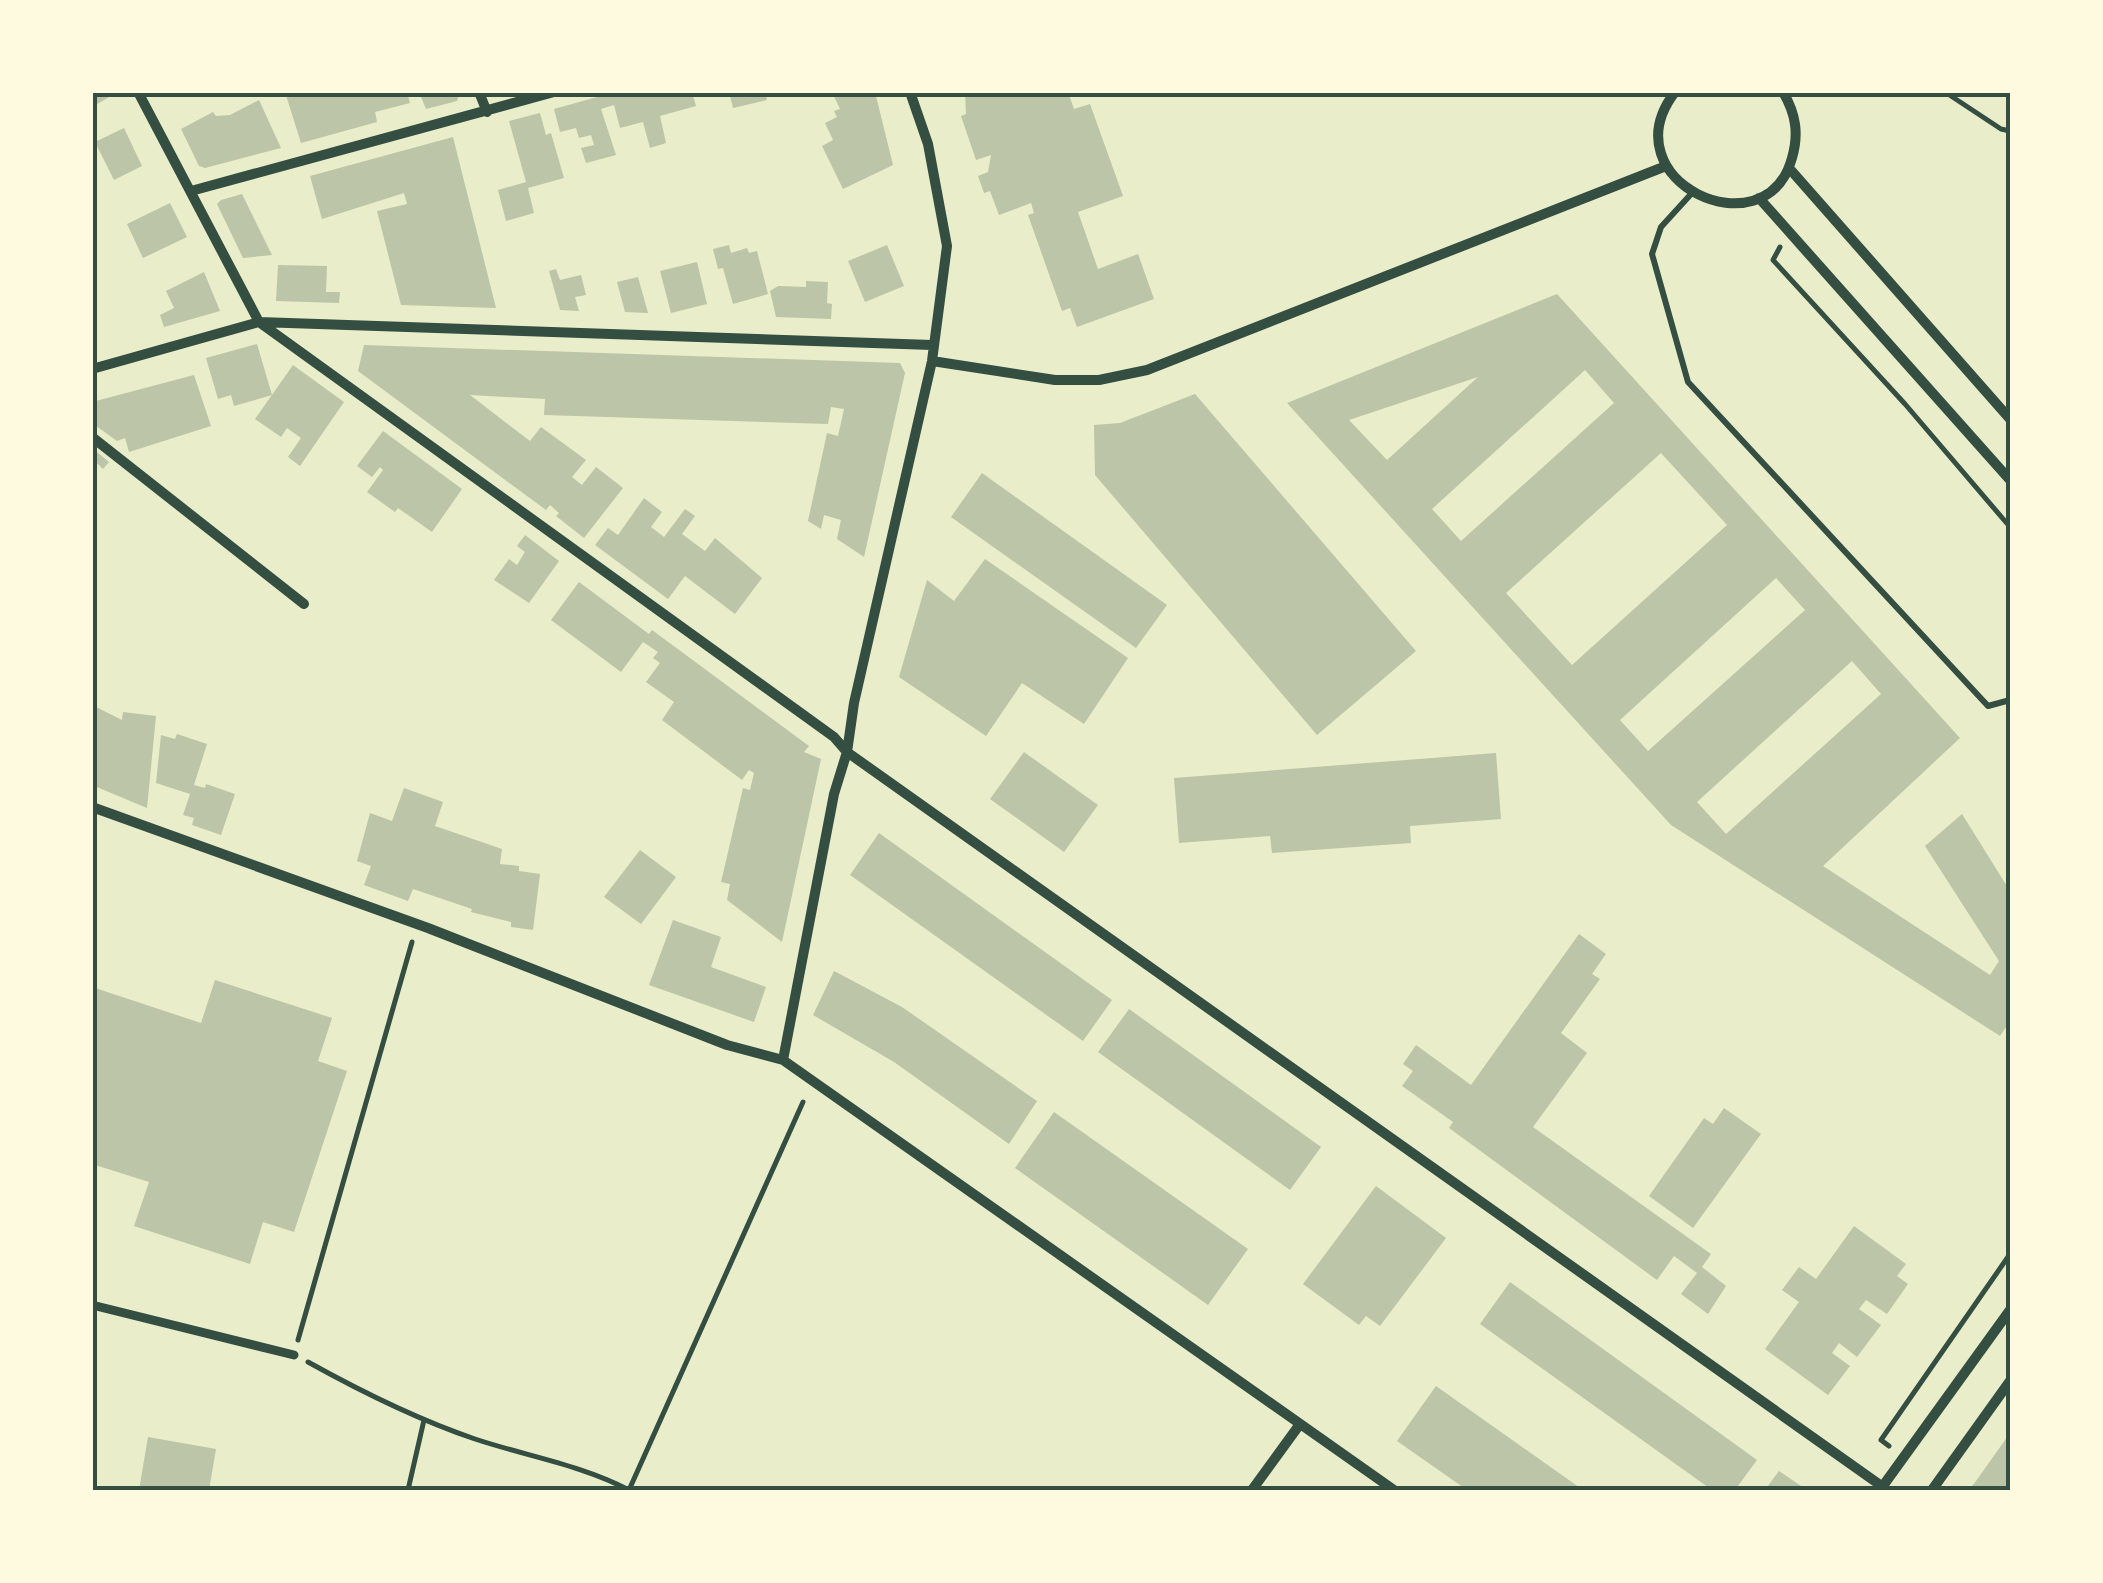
<svg xmlns="http://www.w3.org/2000/svg" width="2103" height="1583" viewBox="0 0 2103 1583" font-family="'IBM Plex Serif',serif">
	<style>
		.building { fill: #bcc5a7; fill-rule: evenodd }
		.lines { fill: none; stroke-linecap: round; stroke-linejoin: round }
		.path { stroke: #344e41; stroke-width: 5 }
		.service { stroke: #344e41; stroke-width: 6 }
		.pedestrian { stroke: #344e41; stroke-width: 9 }
		.minor { stroke: #344e41; stroke-width: 10 }
		.neatline { fill: none; stroke: #344e41; stroke-width: 4 }
	</style>
	<rect width="100%" height="100%" fill="#e9edc9"/>
	<!-- building -->
	<path class="building" d="M 92,92 L 109,92 L 111,96 L 92,107 Z
		M 285,92 L 407,92 L 410,103 L 375,112 L 377,122 L 301,143 Z
		M 419,92 L 458,92 L 459,95 L 457,101 L 426,109 Z
		M 615,92 L 692,92 L 696,106 L 660,116 L 666,143 L 650,148 L 643,122 L 620,128 L 614,105 L 601,109 L 616,155 L 586,163 L 581,148 L 594,145 L 591,135 L 579,138 L 576,128 L 560,132 L 554,109 Z
		M 729,92 L 765,92 L 767,100 L 733,108 Z
		M 832,92 L 875,92 L 893,165 L 843,189 L 822,146 L 833,140 L 825,123 L 837,117 L 834,111 L 840,109 Z
		M 965,92 L 1068,92 L 1074,109 L 1090,104 L 1123,196 L 1078,212 L 1098,269 L 1138,254 L 1154,299 L 1077,327 L 1070,308 L 1062,311 L 1028,215 L 1034,213 L 1031,203 L 999,215 L 990,191 L 984,193 L 978,176 L 988,172 L 991,155 L 976,160 L 961,116 L 966,114 Z
		M 259,100 L 281,148 L 205,168 L 199,166 L 181,129 L 213,112 L 216,116 L 230,115 Z
		M 540,113 L 546,135 L 551,133 L 564,178 L 528,188 L 534,213 L 506,221 L 498,190 L 526,182 L 509,121 Z
		M 124,128 L 142,166 L 114,180 L 95,142 Z
		M 453,137 L 496,308 L 401,305 L 377,211 L 407,204 L 404,193 L 322,219 L 310,176 Z
		M 242,194 L 272,255 L 243,258 L 217,204 L 221,200 Z
		M 170,203 L 187,237 L 143,258 L 127,224 Z
		M 729,245 L 731,253 L 747,248 L 749,253 L 757,251 L 768,294 L 733,304 L 723,268 L 718,269 L 713,249 Z
		M 887,245 L 904,286 L 865,302 L 848,261 Z
		M 697,262 L 707,304 L 671,313 L 660,271 Z
		M 278,265 L 327,266 L 326,292 L 340,292 L 339,303 L 276,301 Z
		M 556,269 L 560,280 L 581,275 L 586,295 L 575,297 L 579,311 L 560,310 L 549,271 Z
		M 204,272 L 220,311 L 164,327 L 160,315 L 174,308 L 166,291 Z
		M 638,277 L 648,313 L 625,312 L 617,282 Z
		M 806,281 L 828,282 L 827,303 L 832,304 L 831,319 L 776,317 L 770,291 L 778,286 L 806,287 Z
		M 1557,294 L 1960,738 L 1823,866 L 1990,975 L 1999,961 L 1925,846 L 1962,814 L 2010,891 L 2010,1021 L 2000,1036 L 1671,825 L 1287,403 ZM 1585,370 L 1614,403 L 1461,541 L 1432,509 ZM 1478,377 L 1387,460 L 1349,420 ZM 1661,453 L 1727,525 L 1572,665 L 1506,593 ZM 1776,578 L 1805,610 L 1648,751 L 1620,720 ZM 1852,661 L 1881,694 L 1726,834 L 1697,802 Z
		M 257,344 L 272,395 L 234,406 L 231,395 L 218,399 L 206,358 Z
		M 364,345 L 900,363 L 905,373 L 864,557 L 837,539 L 841,520 L 824,515 L 821,529 L 808,521 L 827,433 L 838,436 L 844,409 L 831,407 L 828,424 L 544,415 L 545,399 L 470,395 L 530,441 L 541,427 L 586,460 L 572,477 L 582,485 L 596,467 L 623,488 L 584,538 L 556,516 L 559,513 L 550,505 L 546,510 L 358,371 Z
		M 293,365 L 344,402 L 300,466 L 288,457 L 301,438 L 287,428 L 281,437 L 255,419 Z
		M 194,375 L 211,426 L 129,452 L 125,438 L 117,441 L 92,423 L 92,402 Z
		M 1195,394 L 1416,651 L 1317,735 L 1095,475 L 1094,425 L 1120,423 Z
		M 383,431 L 462,489 L 432,532 L 398,508 L 395,512 L 367,492 L 383,470 L 380,467 L 372,477 L 357,466 Z
		M 92,448 L 109,462 L 103,469 L 98,464 L 92,465 Z
		M 982,473 L 1167,605 L 1136,648 L 951,517 Z
		M 644,498 L 662,512 L 651,527 L 664,537 L 685,509 L 695,516 L 682,534 L 705,551 L 715,538 L 762,578 L 735,614 L 685,576 L 668,599 L 595,545 L 608,528 L 618,535 Z
		M 525,535 L 559,561 L 529,603 L 494,580 L 509,559 L 517,565 L 525,552 L 517,546 Z
		M 985,559 L 1128,658 L 1084,724 L 1022,683 L 986,736 L 899,677 L 927,580 L 954,601 Z
		M 579,582 L 649,634 L 652,630 L 809,746 L 804,752 L 821,759 L 782,942 L 727,900 L 730,884 L 721,882 L 743,788 L 750,790 L 754,773 L 749,770 L 742,780 L 662,720 L 674,702 L 646,682 L 660,663 L 653,658 L 658,652 L 643,642 L 621,672 L 551,620 Z
		M 92,705 L 122,720 L 123,712 L 156,716 L 147,808 L 92,785 Z
		M 177,734 L 207,744 L 194,785 L 205,788 L 206,784 L 235,794 L 221,835 L 192,825 L 194,818 L 183,815 L 190,794 L 156,783 L 161,735 L 175,739 Z
		M 1024,752 L 1098,805 L 1064,852 L 990,799 Z
		M 1496,753 L 1501,819 L 1410,826 L 1411,843 L 1272,853 L 1270,836 L 1179,843 L 1174,778 Z
		M 404,788 L 443,802 L 435,826 L 502,849 L 500,864 L 519,866 L 519,871 L 540,874 L 533,930 L 511,927 L 511,922 L 471,912 L 472,909 L 413,889 L 408,901 L 364,885 L 371,866 L 357,861 L 370,813 L 392,821 Z
		M 879,833 L 1112,1000 L 1083,1041 L 850,875 Z
		M 640,850 L 676,877 L 641,924 L 604,897 Z
		M 673,920 L 721,937 L 711,967 L 766,987 L 754,1022 L 649,985 Z
		M 1579,934 L 1606,954 L 1592,974 L 1600,979 L 1561,1033 L 1587,1053 L 1533,1127 L 1711,1254 L 1702,1267 L 1726,1286 L 1708,1314 L 1681,1294 L 1697,1273 L 1674,1256 L 1657,1280 L 1449,1128 L 1453,1122 L 1402,1086 L 1413,1071 L 1403,1064 L 1416,1045 L 1471,1085 Z
		M 834,971 L 902,1007 L 1037,1101 L 1009,1144 L 894,1062 L 813,1015 Z
		M 215,980 L 332,1018 L 318,1061 L 347,1071 L 294,1232 L 263,1222 L 250,1264 L 134,1226 L 149,1182 L 92,1164 L 92,987 L 201,1023 Z
		M 1129,1009 L 1321,1147 L 1290,1190 L 1098,1052 Z
		M 1724,1108 L 1761,1134 L 1693,1228 L 1649,1196 L 1704,1118 L 1713,1124 Z
		M 1054,1112 L 1248,1249 L 1208,1305 L 1015,1168 Z
		M 1376,1186 L 1446,1238 L 1380,1326 L 1366,1316 L 1359,1325 L 1303,1284 Z
		M 1854,1226 L 1906,1264 L 1897,1276 L 1908,1284 L 1887,1314 L 1866,1300 L 1859,1309 L 1881,1325 L 1857,1357 L 1839,1343 L 1832,1353 L 1850,1366 L 1828,1395 L 1765,1349 L 1799,1302 L 1782,1290 L 1799,1267 L 1816,1279 Z
		M 1510,1282 L 1757,1460 L 1735,1490 L 1712,1490 L 1480,1324 Z
		M 1436,1386 L 1583,1490 L 1467,1490 L 1397,1441 Z
		M 2010,1433 L 2010,1490 L 1969,1490 L 1976,1481 Z
		M 148,1437 L 216,1449 L 209,1490 L 139,1490 Z
		M 1779,1471 L 1807,1490 L 1765,1490 Z"/>
	<g class="lines">
		<!-- path -->
		<path class="path" d="M 1945,92 L 2001,129 L 2010,131
			M 1780,247 L 1773,260 L 1905,404 L 2010,527
			M 298,1340 L 412,942
			M 308,1362 C 362,1392 416,1419 475,1439 C 526,1456 582,1465 629,1490
			M 1889,1446 L 1881,1440 L 2010,1254
			M 408,1490 L 424,1420
			M 629,1490 L 803,1102"/>
		<!-- service -->
		<path class="service" d="M 1692,193 L 1661,227 L 1652,254 L 1688,382 L 1988,706 L 2010,700"/>
		<!-- pedestrian -->
		<path class="pedestrian" d="M 92,1305 L 294,1355"/>
		<!-- minor -->
		<path class="minor" d="M 138,92 L 259,322 L 834,737 L 847,752 L 1883,1487
			M 479,92 L 487,112
			M 1675,92 C 1607,181 1766,254 1792,158 C 1799,134 1796,114 1783,92
			M 1789,168 L 2010,419
			M 191,191 L 554,92
			M 1759,198 L 2010,480
			M 932,361 L 1055,380 L 1099,380 L 1147,370 L 1666,166
			M 92,369 L 259,322 L 932,345
			M 92,437 L 304,604
			M 92,807 L 428,928 L 727,1045 L 783,1060 L 1394,1490
			M 783,1060 L 834,794 L 847,752 L 854,703 L 932,361 L 947,246 L 928,144 L 910,92
			M 1252,1490 L 1300,1424
			M 1880,1490 L 2010,1310
			M 1932,1490 L 2010,1381"/>
	</g>
	<!-- border -->
	<rect width="2103" height="1583" fill="none" stroke="#fefae0" stroke-width="190"/>
	<rect x="95" y="95" width="1913" height="1393" class="neatline"/>
</svg>
